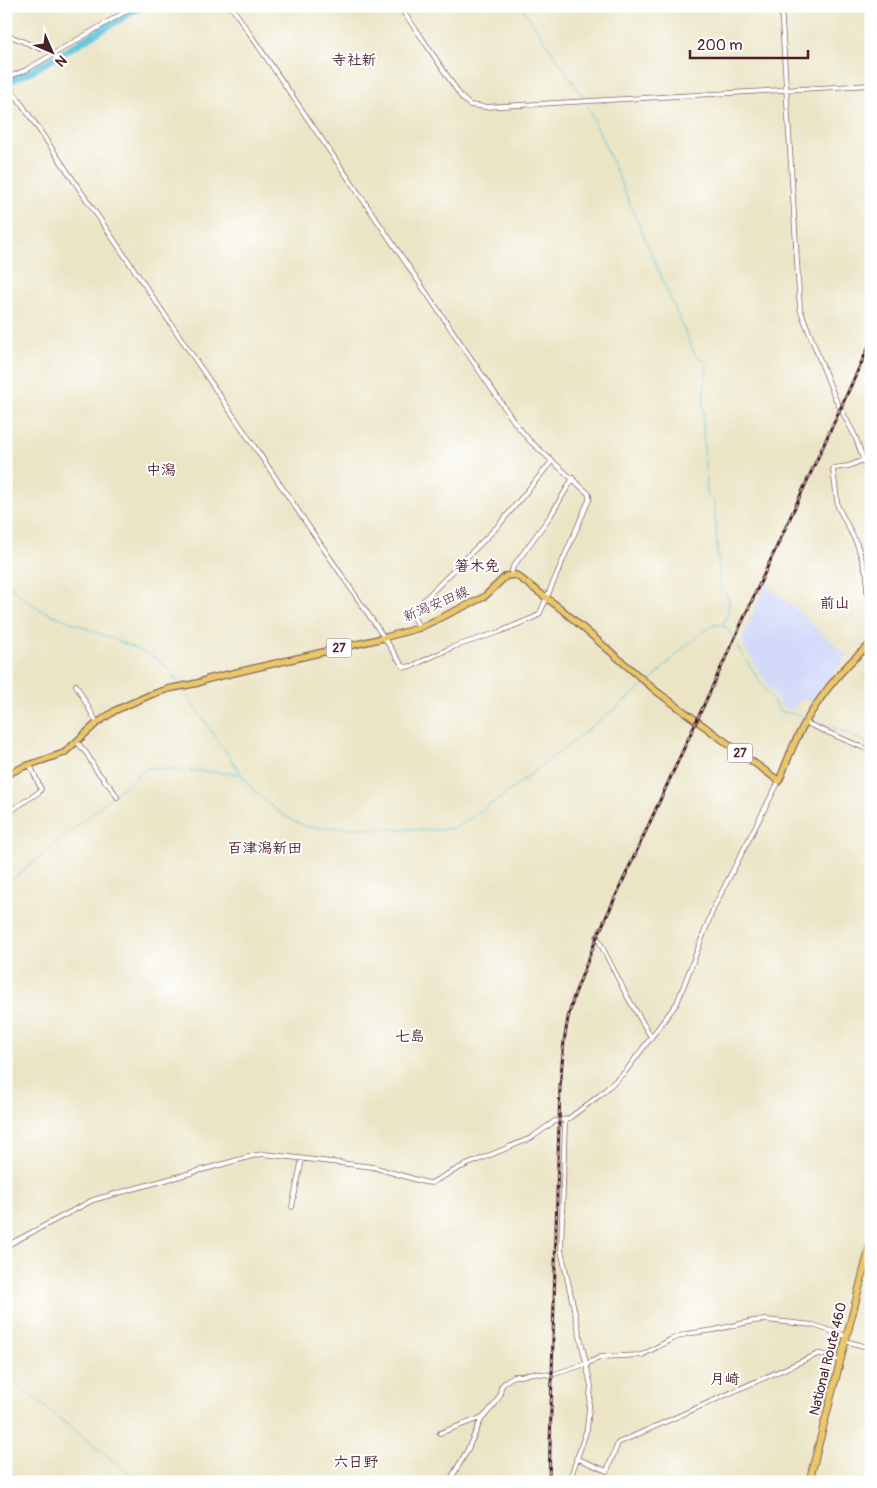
<svg xmlns="http://www.w3.org/2000/svg" width="877" height="1488" viewBox="0 0 877 1488" font-family="Pangolin,'Klee One',sans-serif">
	<style>
		.built { fill: #d3d9f9 }
		.lines { fill: none; stroke-linecap: round; stroke-linejoin: round }
		.stream { stroke: #60c3de; stroke-width: 1 }
		.river { stroke: #60c3de; stroke-width: 7 }
		.minor-casing { stroke: #826461; stroke-width: 5.5 }
		.primary-casing { stroke: #826461; stroke-width: 8 }
		.trunk-casing { stroke: #826461; stroke-width: 8 }
		.minor { stroke: #fff; stroke-width: 4 }
		.primary { stroke: #eac769; stroke-width: 5.5 }
		.trunk { stroke: #eac769; stroke-width: 6 }
		.rail-casing { stroke: #4a1f2b; stroke-width: 3 }
		.rail { stroke: #fff; stroke-width: 1; stroke-dasharray: 4; stroke-linecap: butt }
		.labels { text-anchor: middle; dominant-baseline: central; stroke-width: 4; stroke-linejoin: round; paint-order: stroke }
		.shield { fill: #fff; stroke: #80626b; stroke-width: 1 }
		.shield-label { font-size: 12px; font-weight: bold; fill: #4a1f2b }
		.street-label { font-size: 14px; fill: #4a1f2b; stroke: #fff }
		.neighbourhood-label { font-size: 15px; font-weight: bold; fill: #4a1f2b; stroke: #fff }
	</style>
	<rect width="100%" height="100%" fill="#fff"/>
	<filter id="ink" filterUnits="userSpaceOnUse"><feTurbulence type="fractalNoise" baseFrequency=".02" numOctaves="2"/><feDisplacementMap in="SourceGraphic" scale="10" xChannelSelector="R" yChannelSelector="G"/><feConvolveMatrix kernelMatrix="1 2 1 2 8 2 1 2 1" color-interpolation-filters="sRGB"/></filter>
	<filter id="wash" filterUnits="userSpaceOnUse"><feTurbulence type="fractalNoise" baseFrequency=".0096" numOctaves="4" result="noise"/><feDisplacementMap in="SourceGraphic" scale="20" xChannelSelector="R" yChannelSelector="G"/><feGaussianBlur stdDeviation="1.12" result="paint"/><feColorMatrix in="noise" values="0 0 0 0 0 0 0 0 0 0 0 0 0 0 0 0 0 1.4 0 .05"/><feComposite in="paint" operator="in"/></filter>
	<g filter="url(#wash)">
		<rect width="100%" height="100%" fill="#ebe5c6"/>
		<!-- built -->
		<path class="built" d="M 766,583 L 848,656 L 829,677 L 812,702 L 802,698 L 793,709 L 786,709 L 781,705 L 745,649 L 742,638 Z"/>
		<g class="lines">
			<!-- stream -->
			<path class="stream" d="M 521,6 L 583,97
				M 588,106 L 695,355 L 706,362
				M 707,367 C 700,410 704,452 707,495 L 714,502 L 720,583 C 721,589 725,592 728,598 C 732,607 726,617 723,625
				M 6,580 L 17,593 L 41,610 L 128,645 L 157,659 L 173,674 L 180,685
				M 649,683 L 683,648 L 713,625 L 718,625 L 728,628 L 736,645 L 780,711 L 803,716 L 806,718
				M 182,688 L 248,784 C 264,801 287,822 310,827 L 439,830 L 454,828 L 460,825 L 503,796 L 645,685
				M 810,720 L 817,724 L 836,728 L 871,745
				M 6,885 L 145,769 L 151,768 L 240,774
				M 6,1376 L 140,1482"/>
			<!-- river -->
			<path class="river" d="M 6,82 L 32,71 L 142,6"/>
		</g>
	</g>
	<g filter="url(#ink)">
		<g class="lines">
			<!-- minor casing -->
			<g class="minor-casing">
				<path id="minor" d="M 399,6 L 422,38 L 462,98 L 470,105 L 485,107 L 871,85
					M 781,6 L 800,309 L 835,398 L 855,436 L 871,481
					M 6,30 L 10,36 L 41,49
					M 6,78 L 26,70 L 135,6
					M 6,81 L 381,633 L 402,665 L 405,667 L 412,666 L 453,647 L 499,632 L 535,617 L 540,613 L 589,500 L 589,494 L 530,441 L 515,423 L 231,6
					M 863,460 L 849,466 L 834,468 L 833,470 L 838,507 L 857,544 L 867,575 L 867,591 L 871,597
					M 511,574 L 513,567 L 551,515 L 573,478
					M 419,628 L 412,612 L 499,525 L 552,461
					M 76,685 L 97,723
					M 806,723 L 871,751
					M 77,742 L 87,754 L 96,770 L 112,789 L 117,797
					M 6,814 L 39,792 L 41,789 L 30,765
					M 597,937 L 627,996 L 651,1037
					M 565,1120 L 561,1250 L 591,1386 L 587,1429 L 569,1482
					M 292,1207 L 302,1159
					M 6,1246 L 93,1200 L 256,1155 L 264,1154 L 373,1167 L 424,1182 L 431,1183 L 459,1168 L 531,1138 L 555,1121 L 568,1119 L 600,1095 L 625,1072 L 677,1003 L 714,907 L 779,781
					M 845,1341 L 871,1348
					M 440,1433 L 483,1417
					M 576,1458 L 607,1471 L 618,1443 L 818,1354 L 822,1354 L 840,1361
					M 449,1482 L 467,1451 L 481,1420 L 495,1404 L 500,1395 L 501,1387 L 506,1381 L 514,1376 L 521,1376 L 532,1373 L 551,1375 L 586,1364 L 601,1357 L 642,1355 L 672,1339 L 686,1334 L 714,1330 L 753,1321 L 766,1320 L 813,1325 L 846,1336"/>
			</g>
			<!-- primary casing -->
			<g class="primary-casing">
				<path id="primary" d="M 6,775 L 23,767 L 64,753 L 97,723 L 116,710 L 150,695 L 168,689 L 198,683 L 208,679 L 383,638 L 419,628 L 484,597 L 506,576 L 516,575 L 560,608 L 656,691 L 779,781 C 785,767 790,752 797,738 C 813,705 841,667 871,644"/>
			</g>
			<!-- trunk casing -->
			<g class="trunk-casing">
				<path id="trunk" d="M 809,1482 L 871,1242"/>
			</g>
			<!-- minor -->
			<use href="#minor" class="minor"/>
			<!-- primary -->
			<use href="#primary" class="primary"/>
			<!-- trunk -->
			<use href="#trunk" class="trunk"/>
			<!-- rail casing -->
			<g class="rail-casing">
				<path id="rail" d="M 549,1482 L 560,1087 L 564,1041 L 568,1018 L 574,996 L 597,937 L 871,342"/>
			</g>
			<!-- rail -->
			<use href="#rail" class="rail"/>
		</g>
	</g>
	<g class="labels">
		<!-- shield labels -->
		<g class="shield">
			<rect x="326.5" y="638.5" width="25" height="19" rx="4"/>
			<rect x="727.5" y="743.5" width="25" height="19" rx="4"/>
		</g>
		<g class="shield-label">
			<text x="339" y="648">27</text>
			<text x="740" y="753">27</text>
		</g>
		<!-- street labels -->
		<g class="street-label">
			<text transform="translate(436 604) rotate(-23)">新潟安田線</text>
			<text transform="translate(828 1359) rotate(-76)">National Route 460</text>
		</g>
		<!-- neighbourhood labels -->
		<g class="neighbourhood-label">
			<text x="354" y="60">寺社新</text>
			<text x="161" y="470">中潟</text>
			<text x="477" y="566">箸木免</text>
			<text x="835" y="603">前山</text>
			<text x="265" y="848">百津潟新田</text>
			<text x="410" y="1036">七島</text>
			<text x="725" y="1379">月崎</text>
			<text x="356" y="1462">六日野</text>
		</g>
	</g>
	<!-- margin -->
	<rect width="877" height="1488" fill="none" stroke="#fff" stroke-width="25"/>
	<!-- north arrow -->
	<g transform="translate(52 52) rotate(135)" stroke="#ffffff" stroke-width="4" paint-order="stroke">
	<path d="M0-4L9 19L0 12L-9 19Z" fill="#4a1f2b"/>
	<text y="-8" font-size="14" font-weight="bold" text-anchor="middle" fill="#4a1f2b">N</text>
	</g>
	<!-- scale -->
	<path d="M690 50v8h118v-8" fill="none" stroke="#4a1f2b" stroke-width="2.5"/>
	<text x="697" y="50" font-size="15" fill="#4a1f2b" stroke="#ffffff" stroke-width="4" paint-order="stroke">200 m</text>
</svg>
